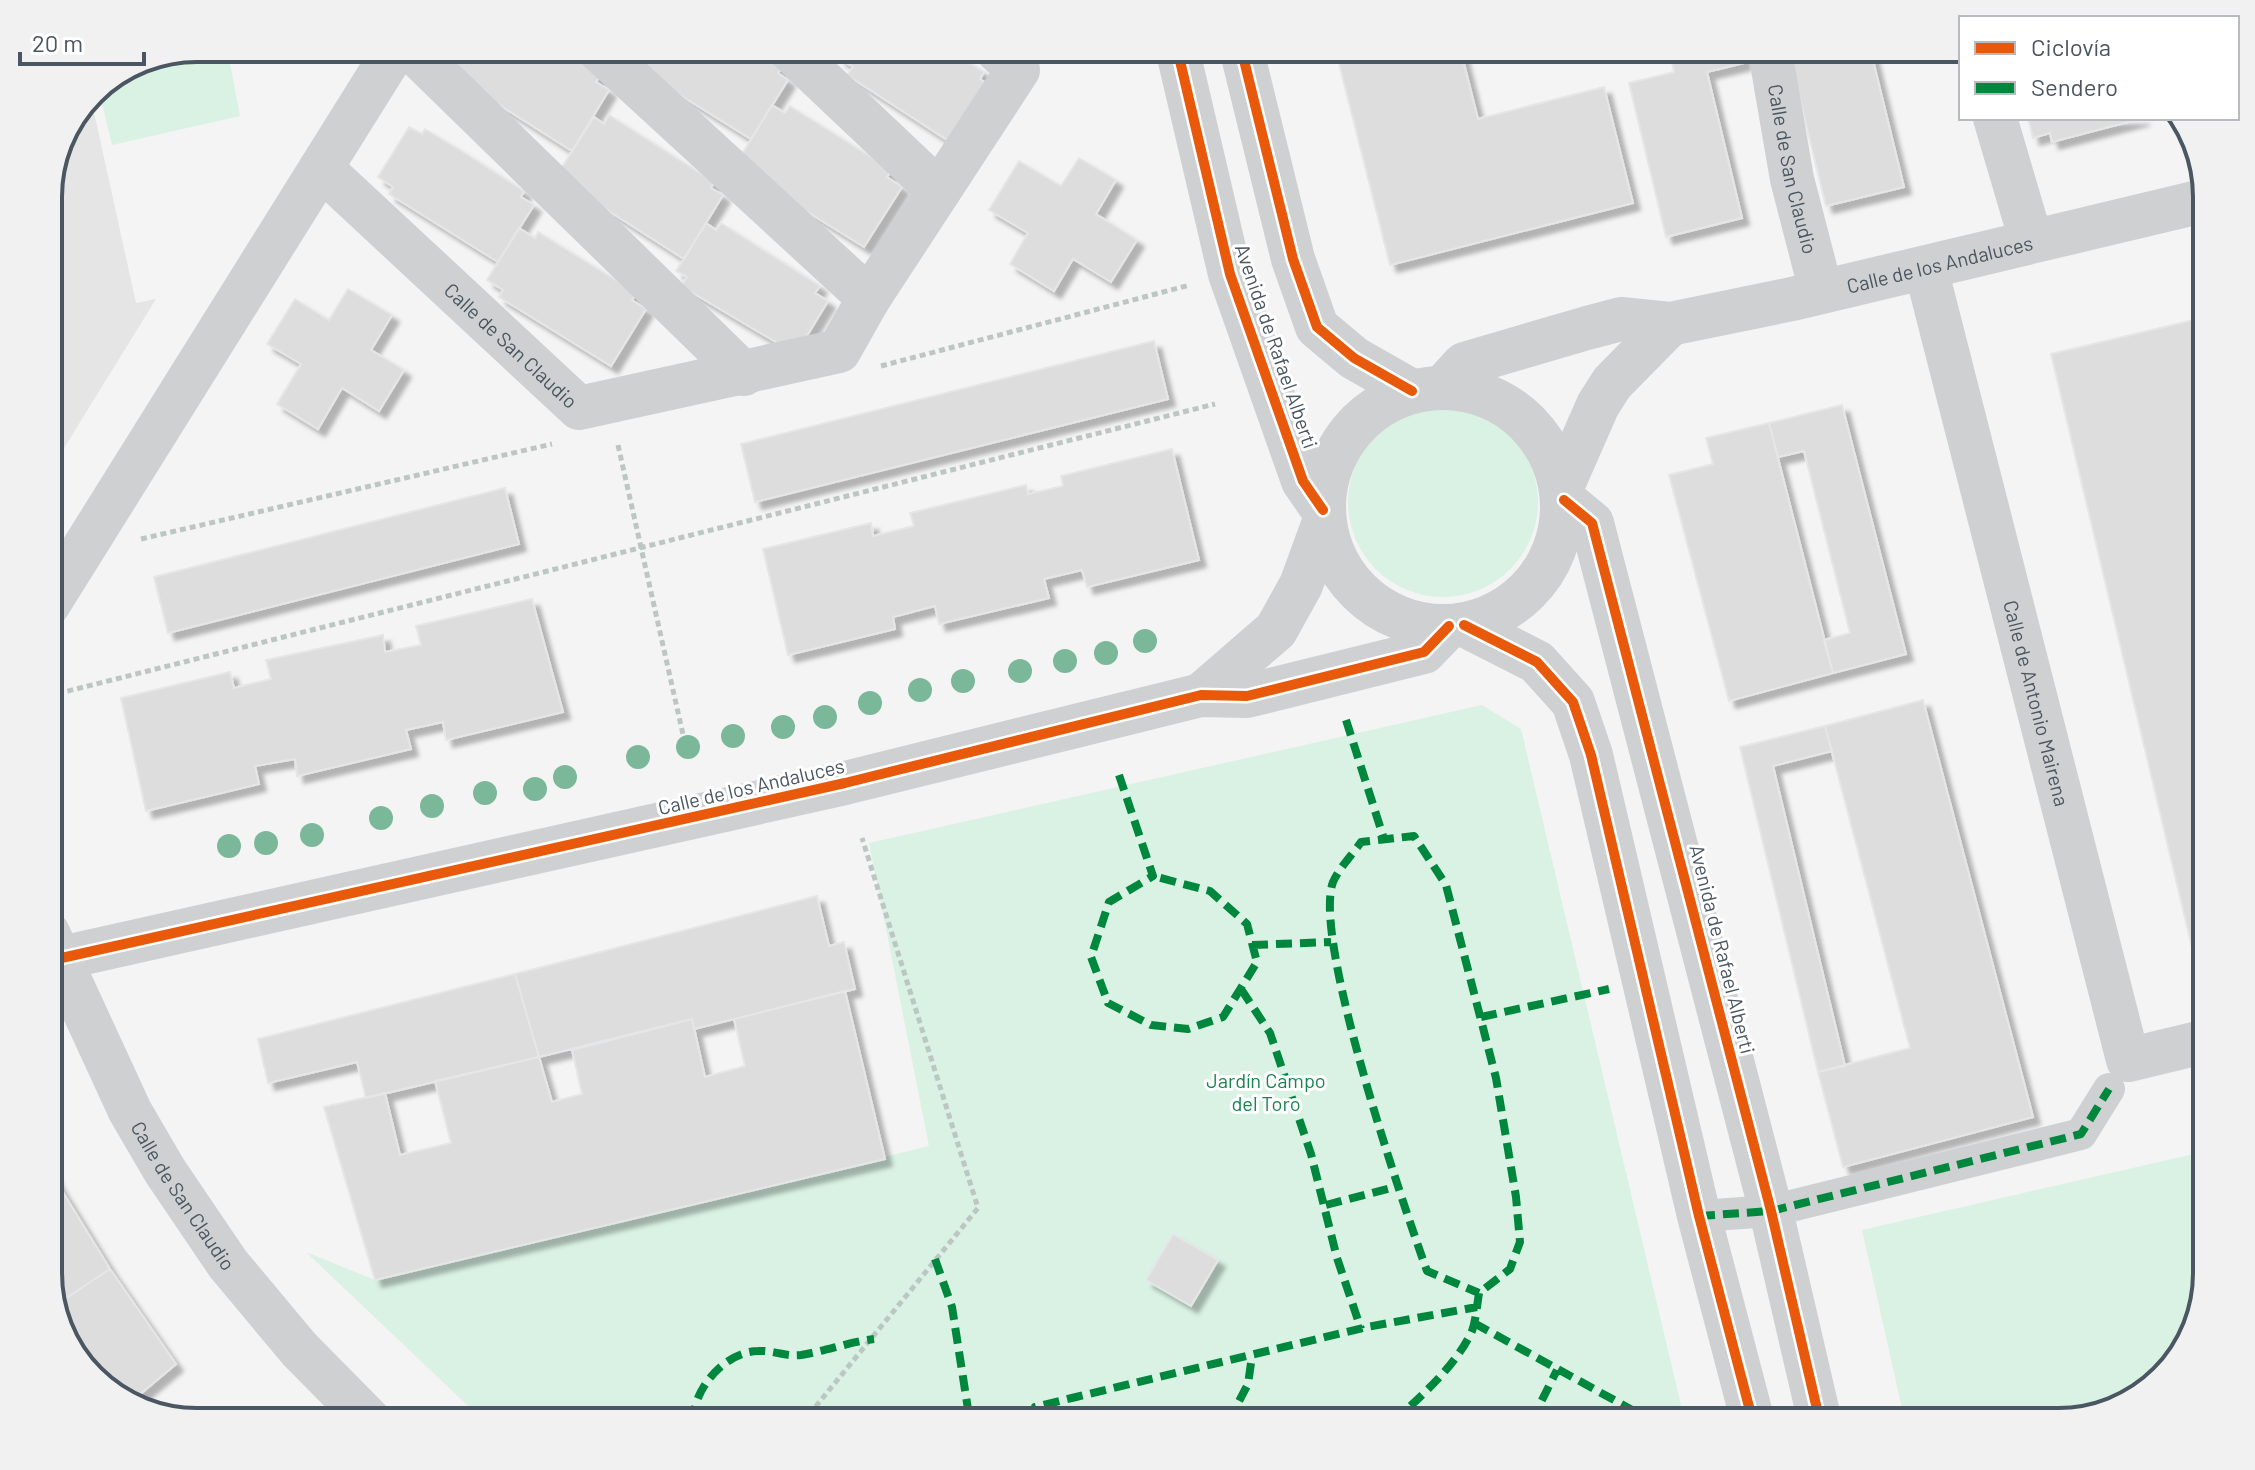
<svg xmlns="http://www.w3.org/2000/svg" width="2255" height="1470" viewBox="0 0 2255 1470" font-family="Barlow,sans-serif">
	<style>
		.education { fill: #e6e5e6 }
		.green { fill: #d9f2e3 }
		.building { fill: #ddddde; stroke: #e5e6e7; stroke-width: 2; filter: url(#shadow) }
		.lines { fill: none; stroke-linecap: round; stroke-linejoin: round }
		.path { stroke: #bcc7c4; stroke-width: 5; stroke-dasharray: 6 4; stroke-linecap: butt }
		.pedestrian { stroke: #ced0d2; stroke-width: 32 }
		.minor { stroke: #ced0d2; stroke-width: 44 }
		.quiet { stroke: #00873e; stroke-width: 8; stroke-dasharray: 16 8; stroke-linecap: butt }
		.cycleway-casing { stroke: #fff; stroke-width: 15 }
		.cycleway { stroke: #e8590c; stroke-width: 10 }
		.tree { fill: #7ab899 }
		.labels { text-anchor: middle; dominant-baseline: central; stroke-width: 6; stroke-linejoin: round; paint-order: stroke }
		.street-label { font-size: 20px; fill: #4a5661; stroke: #fff }
		.park-label { font-size: 20px; fill: #17864f; stroke: #fff }
		.rim { fill: none; stroke: #4a5661; stroke-width: 4 }
	</style>
	<defs>
		<filter id="shadow"><feDropShadow dx="7" dy="7" stdDeviation="2" flood-color="#0004"/></filter>
	</defs>
	<rect width="100%" height="100%" fill="#f4f4f4"/>
	<!-- education -->
	<path class="education" d="M 90,94 L 136,303 L 156,299 L 48,474 L 48,187 Z"/>
	<!-- green -->
	<path class="green" d="M 197,48 L 227,48 L 240,116 L 112,145 L 98,87 L 140,59 Z
		M1348 502a95 95 0 1 1 190 0a95 95 0 1 1-190 0Z
		M 1482,705 L 1521,729 L 1685,1422 L 485,1422 L 306,1252 L 375,1280 L 929,1146 L 869,843 Z
		M 2207,1151 L 2207,1274 L 2182,1356 L 2132,1402 L 2059,1422 L 1905,1422 L 1862,1230 Z"/>
	<!-- building -->
	<path class="building" d="M 461,48 L 557,48 L 601,75 L 596,82 L 609,90 L 572,151 L 460,80 L 451,64 Z
		M 634,48 L 750,48 L 782,68 L 778,73 L 788,80 L 751,139 L 637,68 L 631,54 Z
		M 845,48 L 946,48 L 984,72 L 980,79 L 992,87 L 955,145 L 847,75 L 853,67 L 839,58 Z
		M 1335,48 L 1437,48 L 1439,57 L 1461,52 L 1478,119 L 1604,87 L 1633,203 L 1390,265 Z
		M 1669,48 L 1741,48 L 1744,63 L 1707,72 L 1742,218 L 1666,237 L 1629,83 L 1674,72 Z
		M 1800,48 L 1870,48 L 1904,187 L 1826,206 L 1788,51 Z
		M 772,105 L 785,113 L 790,106 L 892,170 L 887,177 L 902,187 L 864,247 L 748,175 L 739,159 Z
		M 609,115 L 714,182 L 711,188 L 723,195 L 684,259 L 568,185 L 560,170 L 594,117 L 604,124 Z
		M 2028,118 L 2143,118 L 2052,142 L 2050,133 L 2033,138 Z
		M 409,127 L 422,134 L 425,129 L 465,153 L 524,191 L 521,197 L 534,205 L 498,262 L 389,194 L 393,187 L 378,177 Z
		M 1079,158 L 1116,180 L 1096,214 L 1137,240 L 1111,282 L 1073,259 L 1054,291 L 1010,264 L 1028,233 L 989,210 L 1019,161 L 1061,186 Z
		M 706,223 L 716,230 L 721,223 L 820,286 L 815,293 L 828,301 L 796,354 L 681,286 L 687,277 L 676,271 Z
		M 519,228 L 535,238 L 538,232 L 637,293 L 632,300 L 646,309 L 611,366 L 499,297 L 503,290 L 487,280 Z
		M 348,289 L 392,315 L 371,350 L 404,370 L 379,411 L 342,388 L 318,429 L 277,404 L 301,364 L 267,344 L 295,299 L 329,320 Z
		M 2202,318 L 2207,339 L 2207,953 L 2194,956 L 2051,354 Z
		M 1154,341 L 1168,399 L 755,502 L 741,444 Z
		M 1842,405 L 1906,654 L 1833,673 L 1824,640 L 1850,633 L 1804,451 L 1778,457 L 1769,423 Z
		M 1769,423 L 1833,673 L 1729,701 L 1669,475 L 1713,464 L 1706,438 Z
		M 1172,449 L 1199,560 L 1087,587 L 1082,570 L 1044,579 L 1049,598 L 939,624 L 935,606 L 893,617 L 895,629 L 788,655 L 763,549 L 871,523 L 873,536 L 914,526 L 910,513 L 1026,485 L 1028,494 L 1063,486 L 1061,476 Z
		M 505,488 L 519,544 L 168,633 L 154,577 Z
		M 532,599 L 563,712 L 446,740 L 443,722 L 406,730 L 411,749 L 297,776 L 295,759 L 255,766 L 259,784 L 146,811 L 121,698 L 230,672 L 234,688 L 271,679 L 266,660 L 383,635 L 385,652 L 421,645 L 416,626 Z
		M 1923,700 L 2033,1117 L 1843,1167 L 1818,1072 L 1910,1048 L 1825,726 Z
		M 1825,726 L 1832,751 L 1773,766 L 1845,1066 L 1818,1072 L 1740,747 Z
		M 817,896 L 829,946 L 844,942 L 855,989 L 694,1029 L 692,1019 L 539,1057 L 515,974 Z
		M 515,974 L 539,1057 L 366,1098 L 357,1062 L 268,1083 L 258,1039 Z
		M 845,991 L 885,1159 L 375,1280 L 324,1107 L 385,1093 L 400,1155 L 451,1143 L 435,1081 L 539,1057 L 552,1102 L 582,1094 L 572,1050 L 692,1019 L 705,1077 L 745,1066 L 734,1019 Z
		M 48,1164 L 59,1186 L 48,1192 Z
		M 59,1186 L 110,1269 L 56,1305 L 48,1283 L 48,1192 Z
		M 1173,1234 L 1218,1260 L 1191,1306 L 1146,1280 Z
		M 110,1269 L 176,1364 L 131,1402 L 121,1399 L 56,1305 Z"/>
	<g class="lines">
		<!-- path -->
		<path class="path" d="M 2205,282 L 2207,291
			M 881,366 L 1190,285
			M 618,445 L 684,739
			M 141,539 L 552,444
			M 48,696 L 1215,404
			M 803,1422 L 978,1208 L 862,838"/>
		<!-- pedestrian -->
		<path class="pedestrian" d="M 1699,1216 L 1771,1211 L 2081,1134 L 2109,1089"/>
		<!-- minor -->
		<g class="minor">
			<path d="M 410,48 L 744,374"/>
			<path d="M 597,48 L 869,298"/>
			<path d="M 788,48 L 939,191"/>
			<path d="M 1177,48 L 1230,274 L 1303,481 L 1323,510"/>
			<path d="M 1241,48 L 1293,259 L 1317,327 L 1354,358 L 1412,391"/>
			<path id="s1" d="M 1775,48 L 1771,57 L 1792,179 L 1821,291"/>
			<path d="M 1995,118 L 2031,240"/>
			<path id="s2" d="M 321,168 L 579,408 L 839,351 L 869,298 L 1018,70 L 995,48"/>
			<path id="s3" d="M 1926,269 L 2128,1060 L 2207,1041"/>
			<path id="s4" d="M 1443,387 L 1464,364 L 1587,328 L 1621,319 L 1670,324 L 1792,299 L 2207,200"/>
			<circle cx="1443" cy="507" r="119"/>
			<path d="M 1562,487 L 1598,405 L 1612,383 L 1670,324"/>
			<path d="M 1564,500 L 1592,523 L 1771,1211 L 1820,1422"/>
			<path d="M 48,605 L 396,48"/>
			<path d="M 1464,625 L 1537,662 L 1573,702 L 1591,755 L 1699,1216 L 1753,1422"/>
			<path d="M 1201,695 L 1276,630 L 1301,585 L 1324,522"/>
			<path id="s5" d="M 48,933 L 130,1111 L 165,1171 L 228,1264 L 299,1349 L 371,1422"/>
			<path d="M 48,961 L 845,783 L 1201,695 L 1247,696 L 1424,652 L 1449,626"/>
		</g>
		<!-- quiet -->
		<path class="quiet" d="M 1346,720 L 1384,839
			M 1119,775 L 1153,876 L 1109,902 L 1091,957 L 1108,1003 L 1151,1025 L 1188,1029 L 1223,1017 L 1257,962 L 1247,924 L 1210,891 L 1153,876
			M 1252,945 L 1331,942
			M 1241,989 L 1270,1033 L 1311,1154 L 1337,1258 L 1361,1329
			M 1481,1017 L 1609,989
			M 1326,1205 L 1399,1186
			M 1699,1216 L 1771,1211 L 2081,1134 L 2109,1089
			M 935,1259 L 952,1307 L 970,1422
			M 1474,1323 L 1654,1422
			M 693,1422 C 693,1389 724,1352 758,1351 C 773,1350 786,1357 801,1355 C 826,1351 849,1342 874,1339
			M 1036,1422 L 1035,1407 L 1076,1397 L 1367,1327 L 1477,1307
			M 1228,1422 L 1248,1384 L 1252,1356
			M 1393,1422 C 1421,1396 1456,1366 1472,1331 C 1476,1320 1477,1305 1479,1293 L 1510,1269 L 1520,1242 L 1516,1197 L 1496,1078 L 1446,885 L 1414,836 L 1361,842 C 1353,854 1339,868 1333,882 C 1312,939 1403,1204 1427,1271 L 1479,1293
			M 1531,1422 L 1557,1370"/>
		<!-- cycleway casing -->
		<g class="cycleway-casing">
			<path id="cycleway" d="M 1177,48 L 1230,274 L 1303,481 L 1323,510
				M 1241,48 L 1293,259 L 1317,327 L 1354,358 L 1412,391
				M 1564,500 L 1592,523 L 1771,1211 L 1820,1422
				M 1464,625 L 1537,662 L 1573,702 L 1591,755 L 1699,1216 L 1753,1422
				M 48,961 L 845,783 L 1201,695 L 1247,696 L 1424,652 L 1449,626"/>
		</g>
		<!-- cycleway -->
		<use href="#cycleway" class="cycleway"/>
	</g>
	<!-- trees -->
	<g class="tree">
		<circle cx="1145" cy="641" r="12"/>
		<circle cx="1106" cy="653" r="12"/>
		<circle cx="1065" cy="661" r="12"/>
		<circle cx="1020" cy="671" r="12"/>
		<circle cx="963" cy="681" r="12"/>
		<circle cx="920" cy="690" r="12"/>
		<circle cx="870" cy="703" r="12"/>
		<circle cx="825" cy="717" r="12"/>
		<circle cx="783" cy="727" r="12"/>
		<circle cx="733" cy="736" r="12"/>
		<circle cx="688" cy="747" r="12"/>
		<circle cx="638" cy="757" r="12"/>
		<circle cx="565" cy="777" r="12"/>
		<circle cx="535" cy="789" r="12"/>
		<circle cx="485" cy="793" r="12"/>
		<circle cx="432" cy="806" r="12"/>
		<circle cx="381" cy="818" r="12"/>
		<circle cx="312" cy="835" r="12"/>
		<circle cx="266" cy="843" r="12"/>
		<circle cx="229" cy="846" r="12"/>
	</g>
	<g class="labels">
		<!-- street labels -->
		<g class="street-label">
			<text stroke="none"><textPath href="#s1" startOffset="124">Calle de San Claudio</textPath></text>
			<text stroke="none"><textPath href="#s4" startOffset="520">Calle de los Andaluces</textPath></text>
			<text stroke="none"><textPath href="#s2" startOffset="260">Calle de San Claudio</textPath></text>
			<text transform="translate(1277 346) rotate(71)">Avenida de Rafael Alberti</text>
			<text stroke="none"><textPath href="#s3" startOffset="448">Calle de Antonio Mairena</textPath></text>
			<text transform="translate(751 786) rotate(-13)">Calle de los Andaluces</text>
			<text transform="translate(1723 949) rotate(76)">Avenida de Rafael Alberti</text>
			<text stroke="none"><textPath href="#s5" startOffset="296">Calle de San Claudio</textPath></text>
		</g>
		<!-- park labels -->
		<g class="park-label">
			<text x="1266" y="1080">Jardín Campo<tspan x="1266" dy="23">del Toro</tspan></text>
		</g>
	</g>
	<!-- crop -->
	<path d="M0 0H2255V1470H0ZM197 62H2058A135 135 0 0 1 2193 197V1273A135 135 0 0 1 2058 1408H197A135 135 0 0 1 62 1273V197A135 135 0 0 1 197 62Z" fill="#f1f1f2" fill-rule="evenodd"/>
	<path class="rim" d="M197 62H2058A135 135 0 0 1 2193 197V1273A135 135 0 0 1 2058 1408H197A135 135 0 0 1 62 1273V197A135 135 0 0 1 197 62Z"/>
	<!-- legend -->
	<rect x="1959" y="16" width="280" height="104" fill="#ffffff" stroke="#b7bbc0" stroke-width="2"/>
	<rect x="1975" y="42" width="40" height="12" fill="#e8590c" stroke="#b7bbc0" stroke-width="2"/>
	<text x="2031" y="56" font-size="24" fill="#4a5661">Ciclovía</text>
	<rect x="1975" y="82" width="40" height="12" fill="#00873e" stroke="#b7bbc0" stroke-width="2"/>
	<text x="2031" y="96" font-size="24" fill="#4a5661">Sendero</text>
	<!-- scale -->
	<path d="M20 52v12h124v-12" fill="none" stroke="#4a5661" stroke-width="4"/>
	<text x="32" y="52" font-size="24" fill="#4a5661" stroke="#ffffff" stroke-width="6" paint-order="stroke">20 m</text>
</svg>
